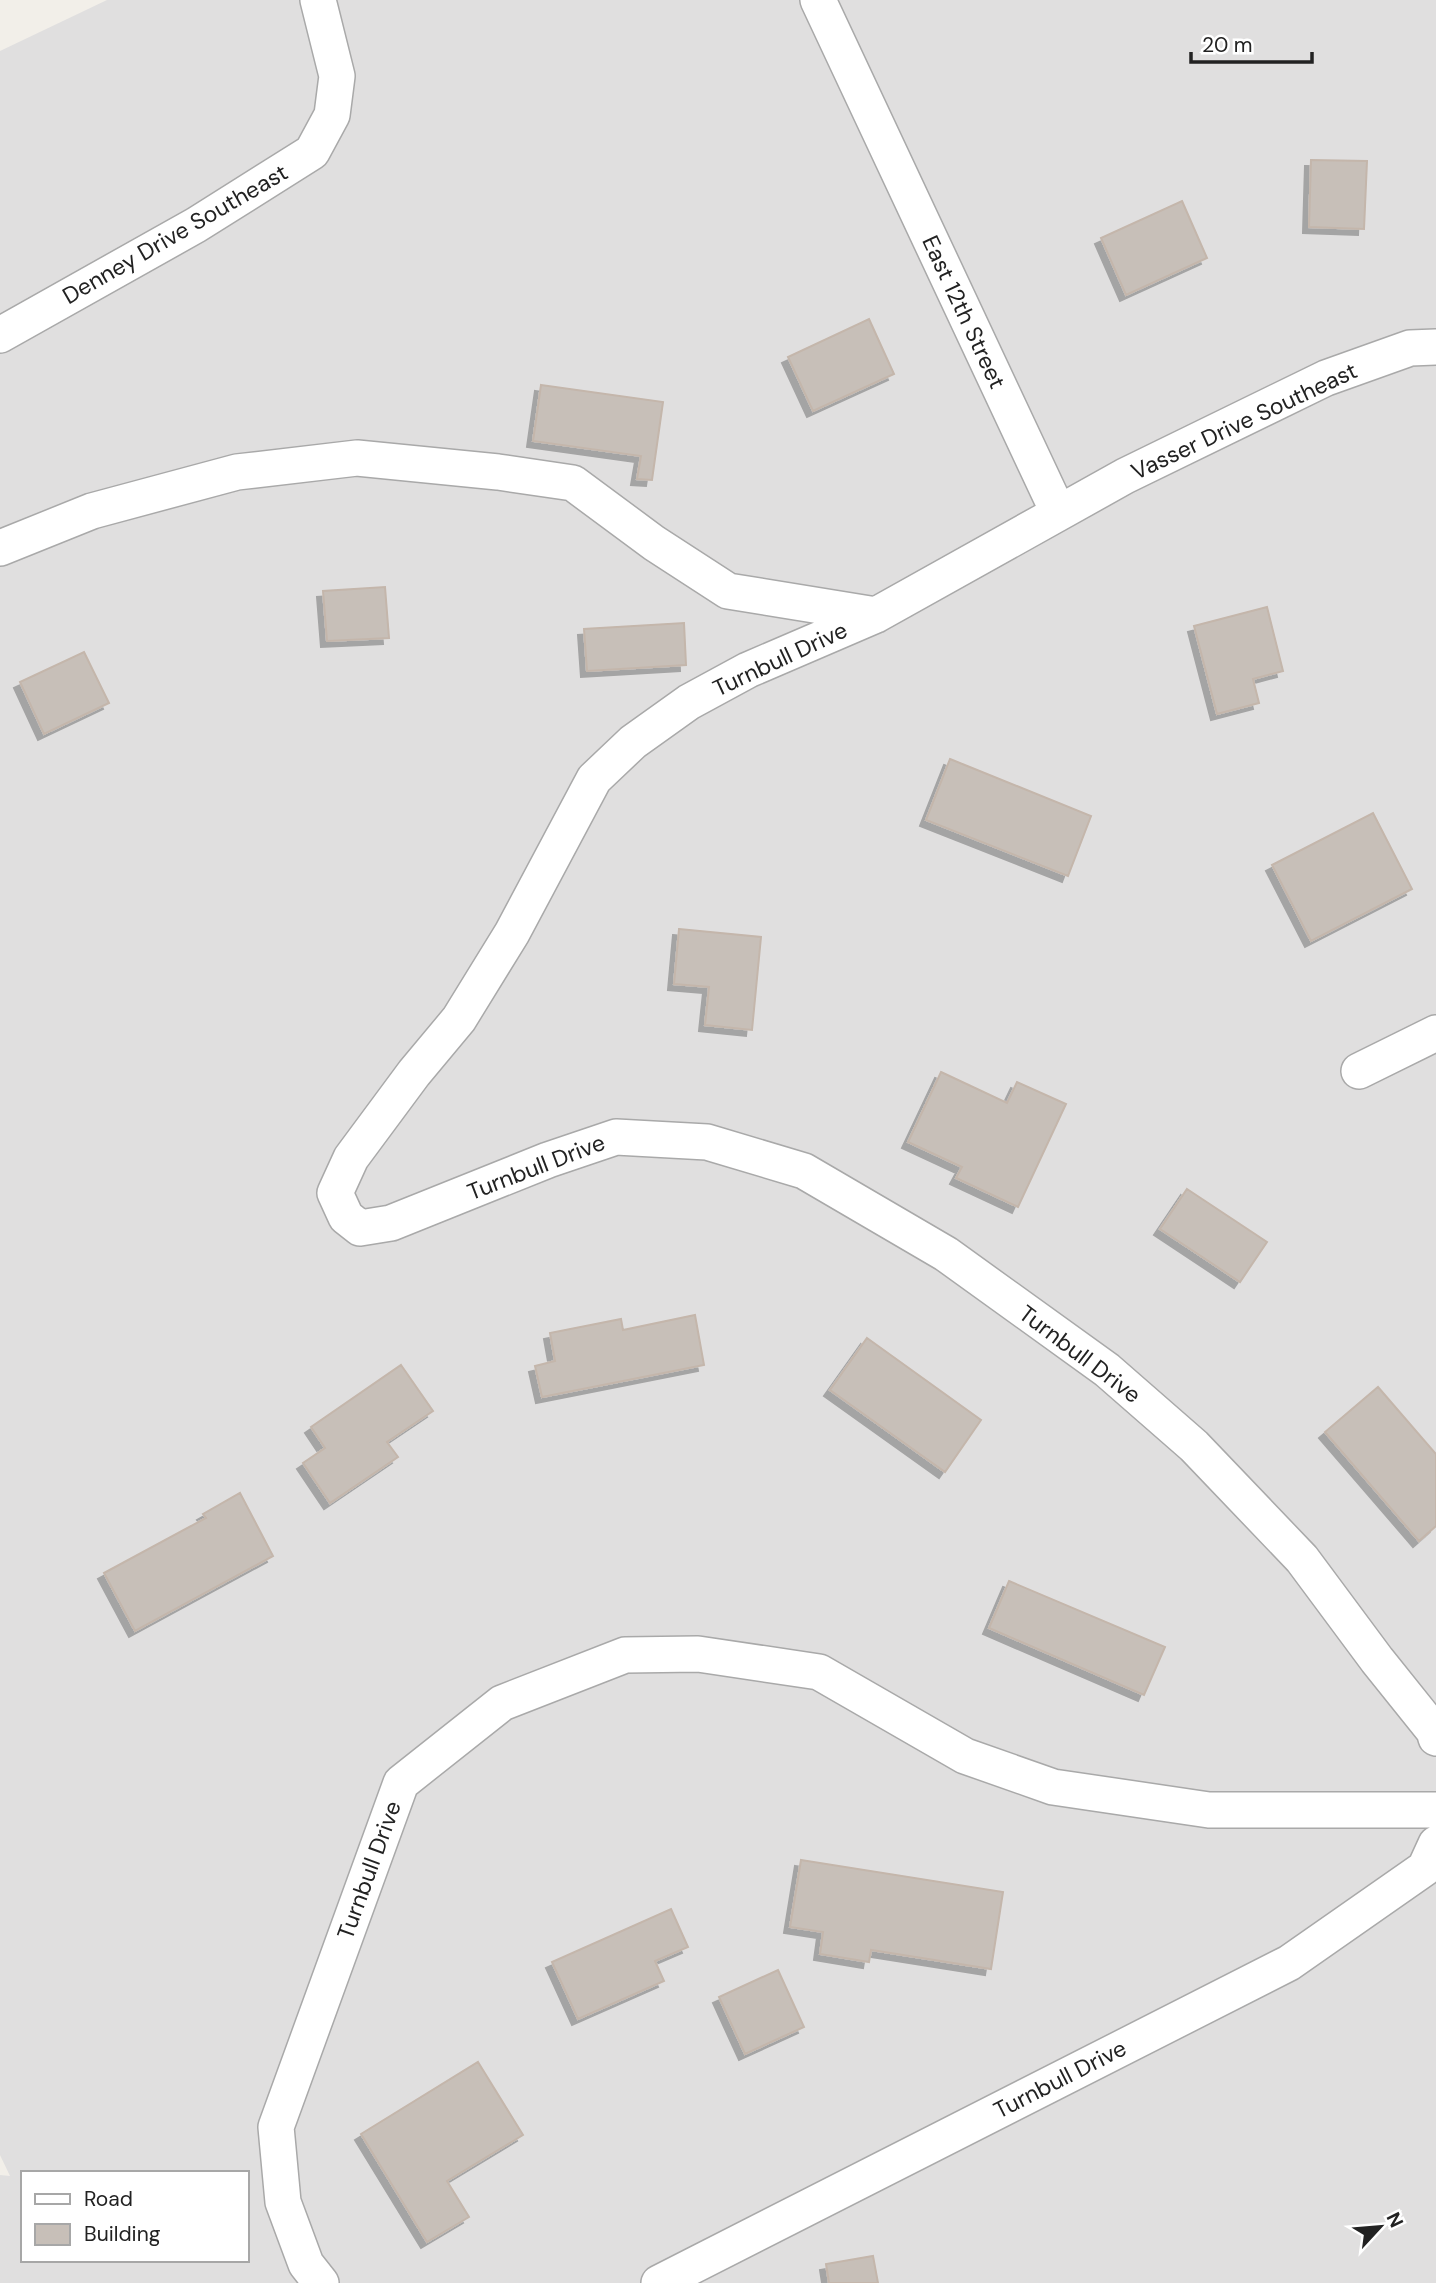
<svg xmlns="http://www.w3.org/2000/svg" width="1436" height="2283" viewBox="0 0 1436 2283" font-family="'DM Sans',sans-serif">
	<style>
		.residential { fill: #e0dfdf; fill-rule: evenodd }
		.building { fill: #c7bfb8; stroke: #c4b6ab; stroke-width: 2; filter: url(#shadow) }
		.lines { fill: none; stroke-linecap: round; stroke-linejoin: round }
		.street-casing { stroke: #a9a9a9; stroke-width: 38 }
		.street { stroke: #fff; stroke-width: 35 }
		.labels { text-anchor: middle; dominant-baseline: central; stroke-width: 5; stroke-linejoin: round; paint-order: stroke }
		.street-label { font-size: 23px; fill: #222; stroke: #fff }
	</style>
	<defs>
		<filter id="shadow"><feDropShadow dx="-6" dy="6" stdDeviation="0" flood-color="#0004"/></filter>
	</defs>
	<rect width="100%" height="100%" fill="#f2efe9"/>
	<!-- residential -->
	<path class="residential" d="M 107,0 L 1436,0 L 1436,2283 L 0,2283 L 0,2175 L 10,2176 L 0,2155 L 0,51 ZM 23,2173 L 247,2173 L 247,2260 L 23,2260 Z"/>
	<!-- building -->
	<path class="building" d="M 1311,160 L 1367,161 L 1364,229 L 1309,227 Z
		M 1182,201 L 1207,258 L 1126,295 L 1101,238 Z
		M 869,319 L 894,374 L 813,411 L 788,357 Z
		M 541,385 L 663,402 L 652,480 L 637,479 L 641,456 L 533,441 Z
		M 385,587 L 389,638 L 327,641 L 323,591 Z
		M 1267,607 L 1283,671 L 1253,679 L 1259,703 L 1217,714 L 1194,626 Z
		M 684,623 L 686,665 L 587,671 L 584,629 Z
		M 84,652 L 109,703 L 44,734 L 20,682 Z
		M 950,759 L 1091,816 L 1068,876 L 926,820 Z
		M 1373,813 L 1412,889 L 1311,941 L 1272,865 Z
		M 679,929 L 761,937 L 752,1030 L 705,1025 L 709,987 L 674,984 Z
		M 941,1072 L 1007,1103 L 1017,1082 L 1066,1104 L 1018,1207 L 956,1178 L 962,1167 L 908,1142 Z
		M 1187,1189 L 1267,1242 L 1240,1282 L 1160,1229 Z
		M 695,1315 L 704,1365 L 542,1397 L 535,1366 L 555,1361 L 550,1333 L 621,1319 L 623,1330 Z
		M 867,1338 L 981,1420 L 945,1472 L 830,1390 Z
		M 401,1365 L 433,1411 L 387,1442 L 398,1457 L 330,1503 L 303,1463 L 325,1448 L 311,1427 Z
		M 1378,1387 L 1436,1454 L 1436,1526 L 1419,1541 L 1325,1432 Z
		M 240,1493 L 273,1556 L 135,1631 L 104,1573 L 206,1518 L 203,1514 Z
		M 1009,1581 L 1165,1647 L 1144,1695 L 989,1628 Z
		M 801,1860 L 1003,1892 L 991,1969 L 871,1950 L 869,1962 L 820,1954 L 823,1932 L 790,1927 Z
		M 671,1909 L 688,1947 L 655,1961 L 664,1981 L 578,2019 L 552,1962 Z
		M 778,1970 L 804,2027 L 745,2054 L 719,1997 Z
		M 478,2062 L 523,2135 L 447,2181 L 469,2217 L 427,2242 L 361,2134 Z
		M 873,2256 L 878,2283 L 829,2283 L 826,2264 Z"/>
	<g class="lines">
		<!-- street casing -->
		<g class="street-casing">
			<path id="street" d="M 818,0 L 1058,512
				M 0,335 L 196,225 L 312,152 L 332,115 L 337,76 L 318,0
				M 1436,347 L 1410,348 L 1326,378 L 1125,476 L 876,615 L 748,670 L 689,702 L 633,742 L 594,779 L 512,933 L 459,1019 L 414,1073 L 351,1158 L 335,1193 L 346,1217 L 360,1228 L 391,1223 L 548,1160 L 616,1137 L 707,1142 L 804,1171 L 946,1254 L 1107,1370 L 1194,1446 L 1302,1559 L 1377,1660 L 1434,1731 L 1436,1738
				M 0,548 L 92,511 L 237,472 L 357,458 L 498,472 L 573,483 L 654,543 L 728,591 L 876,615
				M 1359,1071 L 1436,1033
				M 321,2283 L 306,2264 L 283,2202 L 276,2127 L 401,1783 L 502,1703 L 625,1655 L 698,1654 L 819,1672 L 965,1756 L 1053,1787 L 1209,1810 L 1436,1810
				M 659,2283 L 1289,1963 L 1425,1868 L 1436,1844"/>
		</g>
		<!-- street -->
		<use href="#street" class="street"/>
	</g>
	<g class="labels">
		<!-- street labels -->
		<g class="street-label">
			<text transform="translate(175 234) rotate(-30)">Denney Drive Southeast</text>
			<text transform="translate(964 312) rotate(65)">East 12th Street</text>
			<text transform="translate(1244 421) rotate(-25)">Vasser Drive Southeast</text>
			<text transform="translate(780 659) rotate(-25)">Turnbull Drive</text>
			<text transform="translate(536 1167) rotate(-21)">Turnbull Drive</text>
			<text transform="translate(1080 1354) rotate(37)">Turnbull Drive</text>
			<text transform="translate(369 1870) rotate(-70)">Turnbull Drive</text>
			<text transform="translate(1060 2079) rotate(-27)">Turnbull Drive</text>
		</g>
	</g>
	<!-- legend -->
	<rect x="21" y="2171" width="228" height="91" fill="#ffffff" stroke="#a7a7a7" stroke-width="2"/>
	<rect x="35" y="2194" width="35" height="10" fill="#ffffff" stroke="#a7a7a7" stroke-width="2"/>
	<text x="84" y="2206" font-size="21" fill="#222222">Road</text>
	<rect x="35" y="2224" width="35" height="21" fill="#c7bfb8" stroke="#a7a7a7" stroke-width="2"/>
	<text x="84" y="2241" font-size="21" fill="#222222">Building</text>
	<!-- north arrow -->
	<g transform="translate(1380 2227) rotate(64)" stroke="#ffffff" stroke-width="5" paint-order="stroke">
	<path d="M0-5L12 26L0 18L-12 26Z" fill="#222222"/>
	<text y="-10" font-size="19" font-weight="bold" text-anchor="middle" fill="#222222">N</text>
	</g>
	<!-- scale -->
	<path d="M1191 52v10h121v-10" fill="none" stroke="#222222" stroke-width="3.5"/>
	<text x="1202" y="52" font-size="21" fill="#222222" stroke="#ffffff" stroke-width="5" paint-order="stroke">20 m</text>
</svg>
